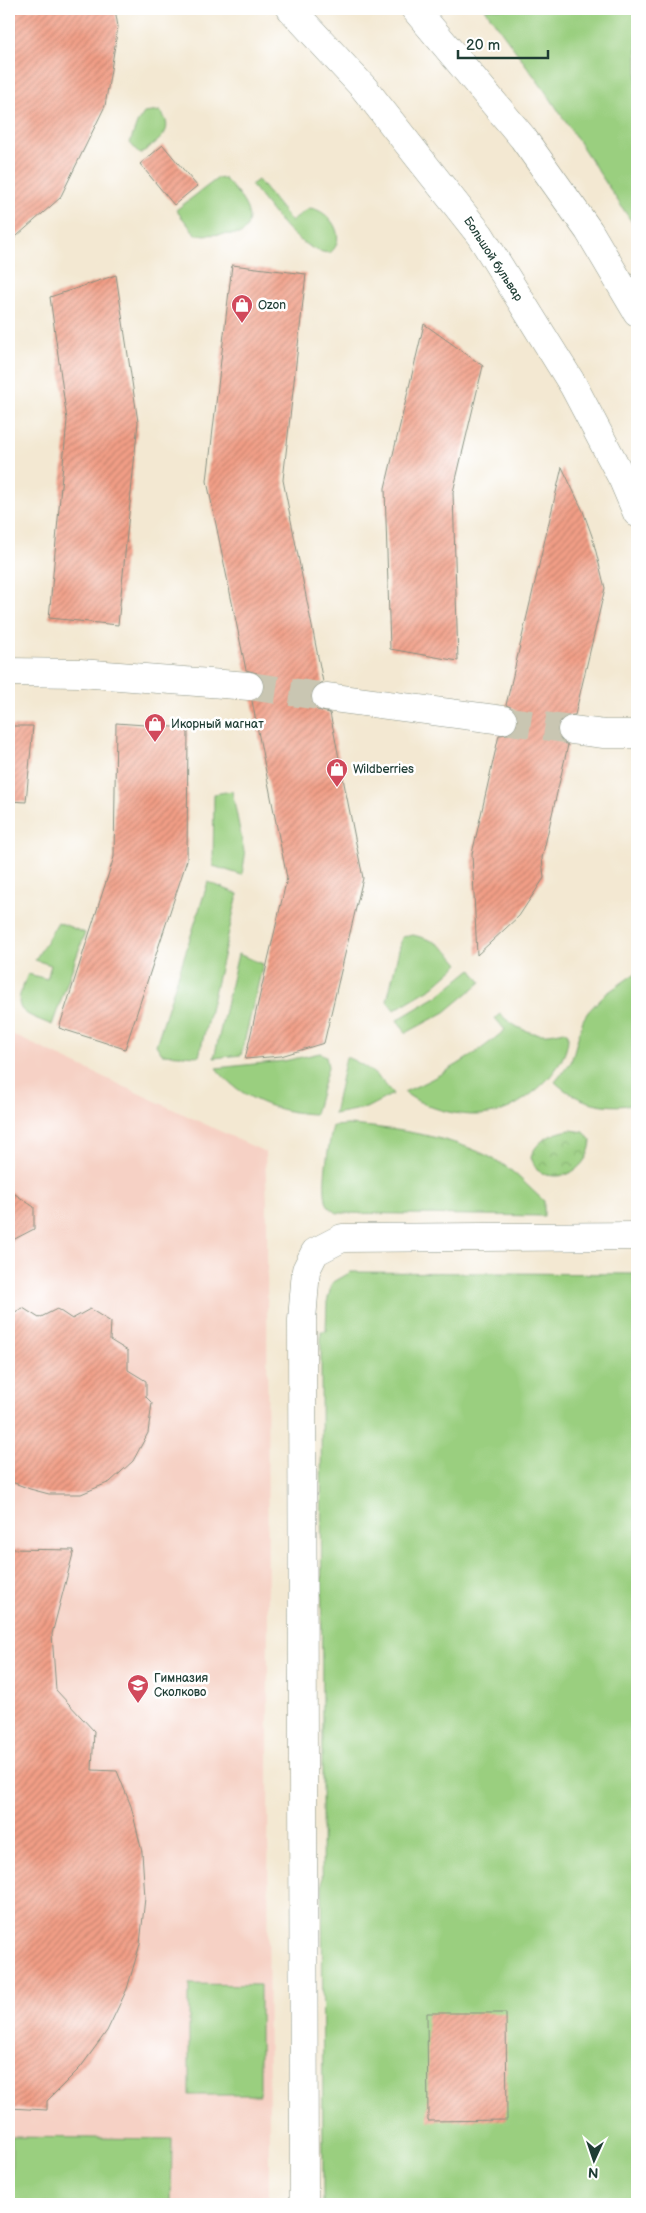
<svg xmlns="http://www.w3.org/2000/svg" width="646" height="2213" viewBox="0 0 646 2213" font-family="'Balsamiq Sans',sans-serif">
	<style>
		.built { fill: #f6d1c5 }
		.green { fill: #9acf7f; stroke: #5c865a }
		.park { fill: url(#park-crowns); stroke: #5c865a }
		.building { fill: url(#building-hatch) }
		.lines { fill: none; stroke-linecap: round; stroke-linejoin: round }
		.minor-tunnel { stroke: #c9c6b2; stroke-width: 28; stroke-dasharray: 28 14; stroke-linecap: butt }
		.minor-casing { stroke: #899283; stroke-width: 29 }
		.minor { stroke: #fff; stroke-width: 28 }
		.labels { text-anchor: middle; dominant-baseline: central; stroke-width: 5; stroke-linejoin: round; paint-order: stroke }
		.street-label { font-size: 12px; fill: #1f3d34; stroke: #fff }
		.poi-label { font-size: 12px; fill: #1f3d34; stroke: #fff; text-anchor: start }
	</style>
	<defs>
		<pattern id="park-crowns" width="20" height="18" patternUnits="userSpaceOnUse" patternTransform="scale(1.25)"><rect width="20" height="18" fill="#9acf7f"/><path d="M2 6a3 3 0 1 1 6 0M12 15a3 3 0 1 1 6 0" fill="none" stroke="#7da969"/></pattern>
		<pattern id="building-hatch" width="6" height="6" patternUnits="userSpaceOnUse" patternTransform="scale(1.25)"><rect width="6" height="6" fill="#f29e86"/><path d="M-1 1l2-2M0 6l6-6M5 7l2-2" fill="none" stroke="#c3826e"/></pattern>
	</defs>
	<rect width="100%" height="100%" fill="#fff"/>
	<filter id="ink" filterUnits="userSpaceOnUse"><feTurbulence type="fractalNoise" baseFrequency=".02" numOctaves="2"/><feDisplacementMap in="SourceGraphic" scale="10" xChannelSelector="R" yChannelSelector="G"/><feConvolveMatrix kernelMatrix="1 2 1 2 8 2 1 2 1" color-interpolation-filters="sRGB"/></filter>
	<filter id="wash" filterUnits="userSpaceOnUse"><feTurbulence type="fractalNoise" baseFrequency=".0096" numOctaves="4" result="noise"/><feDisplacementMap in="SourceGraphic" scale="20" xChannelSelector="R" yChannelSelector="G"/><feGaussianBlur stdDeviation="1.12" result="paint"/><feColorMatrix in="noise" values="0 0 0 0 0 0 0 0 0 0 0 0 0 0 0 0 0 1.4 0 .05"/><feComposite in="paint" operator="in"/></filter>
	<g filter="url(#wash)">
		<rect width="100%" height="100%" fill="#f3e8d2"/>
		<!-- built -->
		<path class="built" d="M 9,1033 L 265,1152 L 267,1204 L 269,2204 L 9,2204 Z"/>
		<!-- green -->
		<path class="green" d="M 485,9 L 637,9 L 637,230 L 550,98 Z
			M 160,111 C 178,132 156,142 140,154 L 130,143 L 137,123 L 144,113 Z
			M 218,178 L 225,179 C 238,194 261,216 241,234 L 196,235 L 176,210 Z
			M 258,180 L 291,221 L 309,208 C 329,209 349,238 330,253 C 298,252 270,207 251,185 Z
			M 232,791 L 245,856 L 242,875 L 213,866 L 214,794 Z
			M 208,882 L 238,894 L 199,1056 L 162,1054 L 156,1045 Z
			M 58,922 L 85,933 L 52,1025 C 18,1011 11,1011 28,974 L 47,979 L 51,965 L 35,960 Z
			M 413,935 C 436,941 444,945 459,964 L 433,987 L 394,1010 L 387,1001 L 402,937 Z
			M 238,954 L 263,964 L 241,1055 L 214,1058 Z
			M 471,969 L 481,982 L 445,1012 L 406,1033 L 397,1020 L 439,995 Z
			M 637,972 L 637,1104 C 606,1109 579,1104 555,1082 L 571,1062 L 583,1020 L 588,1012 L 603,996 Z
			M 500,1014 C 518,1031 539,1039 563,1031 L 568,1034 C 569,1052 558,1068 546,1081 C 535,1092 523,1101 509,1108 C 478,1123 429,1112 404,1092 C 441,1076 475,1056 505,1030 L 495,1018 Z
			M 320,1053 L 326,1056 L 328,1067 L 315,1114 C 278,1113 239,1098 216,1068 L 284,1061 Z
			M 346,1057 C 366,1065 380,1077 393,1094 L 366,1108 L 334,1114 Z
			M 348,1125 C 394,1128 456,1137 497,1161 C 515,1171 528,1187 544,1201 L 544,1216 L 338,1213 C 335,1212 331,1210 329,1207 C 319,1194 329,1143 333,1126 Z
			M 351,1272 L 637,1274 L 637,2204 L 323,2204 L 321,1331 L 326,1331 L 327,1302 L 332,1283 Z
			M 189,1984 L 260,1985 L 260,2095 L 189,2095 Z
			M 12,2137 L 172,2139 L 171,2204 L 11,2204 Z"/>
		<!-- park -->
		<path class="park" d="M 571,1130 L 584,1132 L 591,1141 C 589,1168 561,1186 537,1170 L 531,1158 C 535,1140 555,1132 571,1130 Z"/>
		<g id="blocks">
			<!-- building -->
			<path class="building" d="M 14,9 L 115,9 L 118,27 L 105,106 L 60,198 L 9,243 L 9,125 L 13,125 Z
				M 163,145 L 197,186 L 174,205 L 140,164 Z
				M 232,265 L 306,274 L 283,480 L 323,682 L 313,688 L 311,695 L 311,703 L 317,710 L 330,713 L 363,878 L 324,1043 L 281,1056 L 245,1059 L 287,878 L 252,701 L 262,694 L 265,687 L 263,680 L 257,673 L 246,670 L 207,481 Z
				M 116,275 L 138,422 L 118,625 L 49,618 L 67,420 L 50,297 Z
				M 424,324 L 483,366 L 453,492 L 458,661 L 390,649 L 385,488 Z
				M 562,467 L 583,511 L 592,536 L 605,588 L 575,715 L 566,716 L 559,721 L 557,728 L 558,736 L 562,742 L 568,745 L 542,858 L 544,878 L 519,916 L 477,955 L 472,854 L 499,735 L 509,734 L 515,730 L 518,722 L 517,714 L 513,708 L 506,705 Z
				M 116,723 L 188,728 L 187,860 L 125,1049 L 59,1028 L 114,857 Z
				M 9,726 L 33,726 L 26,802 L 9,801 Z
				M 9,1190 L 34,1207 L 34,1229 L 9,1242 Z
				M 23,1308 L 39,1318 L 57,1309 L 72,1319 L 90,1309 L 111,1322 L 110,1340 L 128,1351 L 128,1370 L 146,1381 L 146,1397 L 152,1403 L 148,1433 L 133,1461 L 110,1482 L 81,1494 L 49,1494 L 30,1489 L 9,1481 L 9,1315 Z
				M 9,1549 L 74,1550 L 52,1634 L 56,1690 L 94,1731 L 92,1770 L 117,1771 L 131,1806 L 142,1852 L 145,1898 L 140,1944 L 127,1989 L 107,2031 L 80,2068 L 47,2101 L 47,2110 L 9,2108 Z
				M 427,2013 L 506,2013 L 507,2120 L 428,2121 Z"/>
		</g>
	</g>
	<g filter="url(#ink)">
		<use href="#blocks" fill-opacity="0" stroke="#899283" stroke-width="1"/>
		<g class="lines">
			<!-- minor-tunnel -->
			<path class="minor-tunnel" d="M 249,686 L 326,697
				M 503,720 L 572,730"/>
			<!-- minor casing -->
			<g class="minor-casing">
				<path id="minor" d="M 291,9 L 364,88 L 480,235 L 573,385 L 623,480 L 637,513
					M 415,9 L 523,138 L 589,231 L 637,312
					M 9,672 L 80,673 L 249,686
					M 326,697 L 503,720
					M 572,730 L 604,734 L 637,734
					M 304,2204 L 302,1320 L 306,1270 L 315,1252 L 342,1238 L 637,1236"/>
			</g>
			<!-- minor -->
			<use href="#minor" class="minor"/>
		</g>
	</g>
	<!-- icons -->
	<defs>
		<g id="shop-pin" transform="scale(1.125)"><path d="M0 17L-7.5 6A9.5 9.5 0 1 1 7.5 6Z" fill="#d1495b" stroke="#fff"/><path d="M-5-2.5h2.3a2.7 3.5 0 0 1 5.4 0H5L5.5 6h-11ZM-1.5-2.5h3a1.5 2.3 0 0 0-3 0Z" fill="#fff"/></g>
		<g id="school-pin" transform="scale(1.125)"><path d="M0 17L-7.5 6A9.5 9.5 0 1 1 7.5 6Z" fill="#d1495b" stroke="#fff"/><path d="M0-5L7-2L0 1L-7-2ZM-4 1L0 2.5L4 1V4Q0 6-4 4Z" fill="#fff"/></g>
	</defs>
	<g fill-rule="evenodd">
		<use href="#shop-pin" x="242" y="305"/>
		<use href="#shop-pin" x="155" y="724"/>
		<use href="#shop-pin" x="337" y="769"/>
		<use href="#school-pin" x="138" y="1685"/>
	</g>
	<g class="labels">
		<!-- street labels -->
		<g class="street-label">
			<text transform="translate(493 259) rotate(57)">Большой бульвар</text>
		</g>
		<!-- poi labels -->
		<g class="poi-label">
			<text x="258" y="305">Ozon</text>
			<text x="171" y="724">Икорный магнат</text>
			<text x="353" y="769">Wildberries</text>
			<text x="154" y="1678">Гимназия<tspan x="154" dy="14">Сколково</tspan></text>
		</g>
	</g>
	<!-- margin -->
	<rect width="646" height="2213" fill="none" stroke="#fff" stroke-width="30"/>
	<!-- north arrow -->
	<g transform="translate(594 2160) rotate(183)" stroke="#ffffff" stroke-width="4" paint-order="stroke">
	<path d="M0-4L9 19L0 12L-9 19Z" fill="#1f3d34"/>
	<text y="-8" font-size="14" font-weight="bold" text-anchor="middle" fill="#1f3d34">N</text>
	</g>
	<!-- scale -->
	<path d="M458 50v8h90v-8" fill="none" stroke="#1f3d34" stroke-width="2.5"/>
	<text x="466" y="50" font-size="15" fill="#1f3d34" stroke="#ffffff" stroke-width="4" paint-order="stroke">20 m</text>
</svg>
